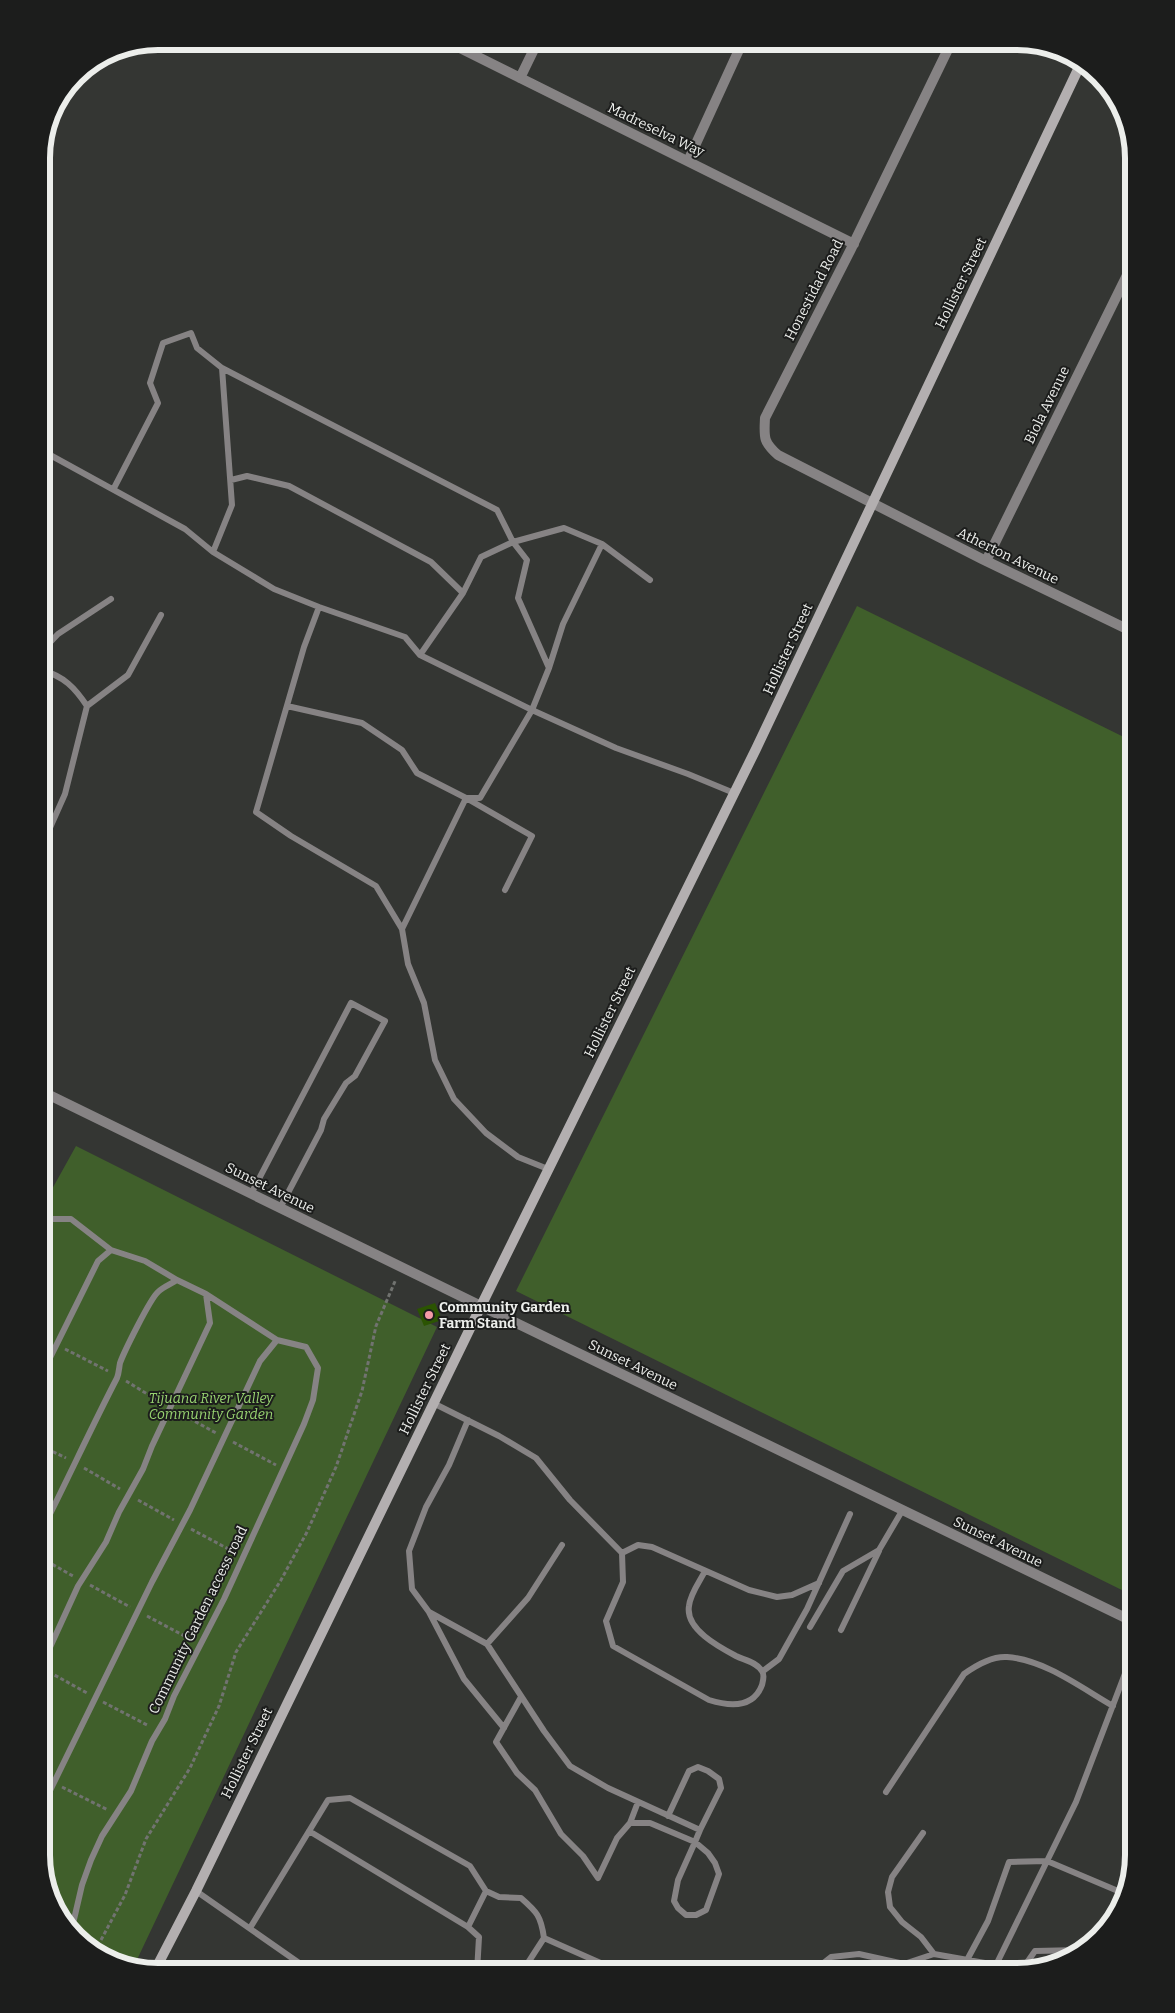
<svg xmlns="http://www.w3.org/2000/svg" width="1175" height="2013" viewBox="0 0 1175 2013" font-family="Bitter,serif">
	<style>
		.green { fill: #405f2b }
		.building { fill: #2b5402 }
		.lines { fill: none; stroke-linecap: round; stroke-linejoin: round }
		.path { stroke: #717370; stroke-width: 3; stroke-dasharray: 4 2.5; stroke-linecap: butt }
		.lane { stroke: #868384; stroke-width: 6 }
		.street { stroke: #868384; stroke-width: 10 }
		.secondary { stroke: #b3afb0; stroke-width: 10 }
		.poi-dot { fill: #f49aa6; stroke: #1c1d1c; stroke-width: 2 }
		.labels { text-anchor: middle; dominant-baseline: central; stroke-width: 4; stroke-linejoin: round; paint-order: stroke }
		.street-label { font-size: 14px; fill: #eceeeb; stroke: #1c1d1c }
		.poi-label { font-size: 14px; font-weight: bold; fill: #eceeeb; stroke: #1c1d1c; text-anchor: start }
		.park-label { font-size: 14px; font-style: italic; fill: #97d270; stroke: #1c1d1c }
		.rim { fill: none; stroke: #eceeeb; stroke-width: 6 }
	</style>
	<rect width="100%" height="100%" fill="#343633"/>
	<!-- green -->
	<path class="green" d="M 857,606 L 1134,742 L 1134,1596 L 516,1291 Z
		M 76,1146 L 437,1327 L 134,1966 L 93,1952 L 53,1907 L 41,1855 L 41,1209 Z"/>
	<!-- building -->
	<path class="building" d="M 435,1303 L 442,1320 L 424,1326 L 417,1309 Z"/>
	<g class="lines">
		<!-- path -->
		<path class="path" d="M 41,1335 L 48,1339
			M 65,1349 L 108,1371
			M 126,1381 L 162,1403
			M 178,1412 L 216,1433
			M 233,1442 L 276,1465
			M 41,1446 L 66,1458
			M 84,1468 L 120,1489
			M 138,1500 L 174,1520
			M 191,1529 L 234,1552
			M 41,1558 L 73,1576
			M 90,1585 L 130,1607
			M 147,1616 L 192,1640
			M 49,1672 L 87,1693
			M 103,1702 L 149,1726
			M 62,1787 L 108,1810
			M 101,1940 L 125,1895 L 146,1839 L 190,1768 L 219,1706 L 236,1652 L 281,1580 L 307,1532 L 336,1467 L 362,1391 L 376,1326 L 396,1279"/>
		<!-- lane -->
		<path class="lane" d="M 222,368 L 497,510 L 513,542 L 527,560 L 518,598 L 549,668
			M 41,450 L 185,529 L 213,552 L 274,589 L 319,607 L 405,637 L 420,655 L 532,710 L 616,748 L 688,774 L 734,793
			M 231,480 L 247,476 L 289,486 L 431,562 L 463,593
			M 114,488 L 158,403 L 150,383 L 163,343 L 191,333 L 197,348 L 222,368 L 232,505 L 213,552
			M 319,607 L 304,647 L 256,812 L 291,836 L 376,886 L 402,929
			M 41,652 L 58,634 L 111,599
			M 420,655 L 463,593 L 481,557 L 513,542 L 564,528 L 602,544 L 650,580
			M 87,706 L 128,675 L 161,615
			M 287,706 L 362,723 L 402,750 L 417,773 L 466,798 L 532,836 L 505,890
			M 41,848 L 65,794 L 87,706 C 75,688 64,676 41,670
			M 548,1169 L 518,1157 L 486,1133 L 454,1099 L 435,1060 L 424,1003 L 408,964 L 402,929 L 466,798 L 480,798 L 532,710 L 549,668 L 563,624 L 602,544
			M 251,1194 L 351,1003 L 385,1021 L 355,1076 L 346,1083 L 324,1119 L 321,1130 L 280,1208
			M 41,1213 L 51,1219
			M 41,1228 L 51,1219 L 71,1219 L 111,1250
			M 206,1294 L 277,1340
			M 41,1376 L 98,1261 L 111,1250 L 145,1261 L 177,1280
			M 433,1403 L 499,1436 L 536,1458 L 570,1500 L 622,1553 L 623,1582 L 606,1621 L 613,1646 L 709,1700 C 728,1706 753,1709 762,1685 C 763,1681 765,1675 762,1671 C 757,1662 744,1660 736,1656 C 719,1647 685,1629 689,1606 C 690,1594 700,1581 705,1571
			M 468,1420 L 449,1465 L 426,1507 L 409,1551 L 412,1589 L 429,1612 L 487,1644 L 544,1731 L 570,1766 L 608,1788 L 700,1830
			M 622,1553 L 638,1545 L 652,1547 L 749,1590 L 777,1597 L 792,1595 L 819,1583
			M 429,1612 L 464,1679 L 504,1728
			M 810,1627 L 843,1571 L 879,1550 L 902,1511
			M 841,1630 L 879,1551
			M 487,1644 L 528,1598 L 562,1545
			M 41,1667 L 78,1586 L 106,1542 L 119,1512 L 143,1469 L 152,1446 L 210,1323 L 206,1294 L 177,1280 C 171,1284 163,1287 158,1292 C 150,1299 124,1352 120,1363 C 119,1368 119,1373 117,1378 C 91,1428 67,1481 41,1532
			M 763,1671 L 779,1659 L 807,1609 L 850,1514
			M 521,1697 L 496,1742 L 517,1773 L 535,1790 L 561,1834 L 583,1856 L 598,1878 L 617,1838 L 630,1823 L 650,1823 L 695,1842 L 708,1853 L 715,1863 L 719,1874 L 706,1910 L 696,1915 L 686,1915 L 678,1908 L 674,1901 L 678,1880 L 695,1842 L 700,1830 L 721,1788 L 719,1779 L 708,1771 L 698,1767 L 689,1771 L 668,1816
			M 886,1792 L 964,1674 C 975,1666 992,1656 1007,1657 C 1045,1660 1080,1687 1113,1706
			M 41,1809 L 152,1582 L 190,1510 L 260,1361 L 277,1340 L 306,1347 L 318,1368 L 313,1400 L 304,1424 L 224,1599 L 174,1696 L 165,1719 L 152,1741 L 131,1791 L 102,1836 L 91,1860 L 82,1885 L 72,1928
			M 630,1823 L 638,1802
			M 309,1831 L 468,1927
			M 923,1833 L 892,1877 L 888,1892 L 890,1907 L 902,1922 L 921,1937 L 934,1954 L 996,1965 L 1076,1802 L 1134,1650
			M 196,1891 L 312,1972
			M 71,1928 L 106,1956
			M 250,1928 L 328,1800 L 350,1798 L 470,1866 L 486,1891 L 499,1897 L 521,1898 C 537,1912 541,1916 544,1938
			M 967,1960 L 988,1921 L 1009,1862 L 1047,1861 L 1118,1891 L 1122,1894
			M 996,1965 L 1007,1972
			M 1021,1971 L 1035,1951 L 1080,1950
			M 477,1972 L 479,1937 L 468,1927 L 486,1891
			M 522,1972 L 544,1938 L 621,1972
			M 812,1972 L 831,1957 L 859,1954 L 904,1964 L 934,1954"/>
		<!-- street -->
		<path class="street" d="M 446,41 L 854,244
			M 952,41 L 850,251 L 765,418 C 764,437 763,442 778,455 L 982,559 L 1129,630 L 1134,630
			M 520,78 L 538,41
			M 688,161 L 743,41
			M 986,561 L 1134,261
			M 41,1091 L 481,1306 L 1134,1622"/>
		<!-- secondary -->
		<path class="secondary" d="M 154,1972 L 196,1891 L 481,1306 L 756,749 L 1082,61"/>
	</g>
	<!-- markers -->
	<circle class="poi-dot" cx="429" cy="1315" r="5"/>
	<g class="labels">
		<!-- street labels -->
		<g class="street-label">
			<text transform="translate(656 130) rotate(26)">Madreselva Way</text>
			<text transform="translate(961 283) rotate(-64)">Hollister Street</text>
			<text transform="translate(814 290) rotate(-63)">Honestidad Road</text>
			<text transform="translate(1047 405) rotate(-64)">Biola Avenue</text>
			<text transform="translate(1008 556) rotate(26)">Atherton Avenue</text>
			<text transform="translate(788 649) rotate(-65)">Hollister Street</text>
			<text transform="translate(610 1012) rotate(-64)">Hollister Street</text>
			<text transform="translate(270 1188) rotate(26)">Sunset Avenue</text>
			<text transform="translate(633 1365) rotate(26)">Sunset Avenue</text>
			<text transform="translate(425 1389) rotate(-64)">Hollister Street</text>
			<text transform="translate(998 1542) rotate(26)">Sunset Avenue</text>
			<text transform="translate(198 1620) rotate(-64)">Community Garden access road</text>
			<text transform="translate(247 1753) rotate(-64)">Hollister Street</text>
		</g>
		<!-- poi labels -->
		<g class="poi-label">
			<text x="439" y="1307">Community Garden<tspan x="439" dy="16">Farm Stand</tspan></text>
		</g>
		<!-- park labels -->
		<g class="park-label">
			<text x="211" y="1398">Tijuana River Valley<tspan x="211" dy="16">Community Garden</tspan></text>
		</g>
	</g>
	<!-- crop -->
	<path d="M0 0H1175V2013H0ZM158 50H1017A108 108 0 0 1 1125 158V1855A108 108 0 0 1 1017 1963H158A108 108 0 0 1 50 1855V158A108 108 0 0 1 158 50Z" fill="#1c1d1c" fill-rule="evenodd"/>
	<path class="rim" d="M158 50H1017A108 108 0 0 1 1125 158V1855A108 108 0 0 1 1017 1963H158A108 108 0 0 1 50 1855V158A108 108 0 0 1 158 50Z"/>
</svg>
